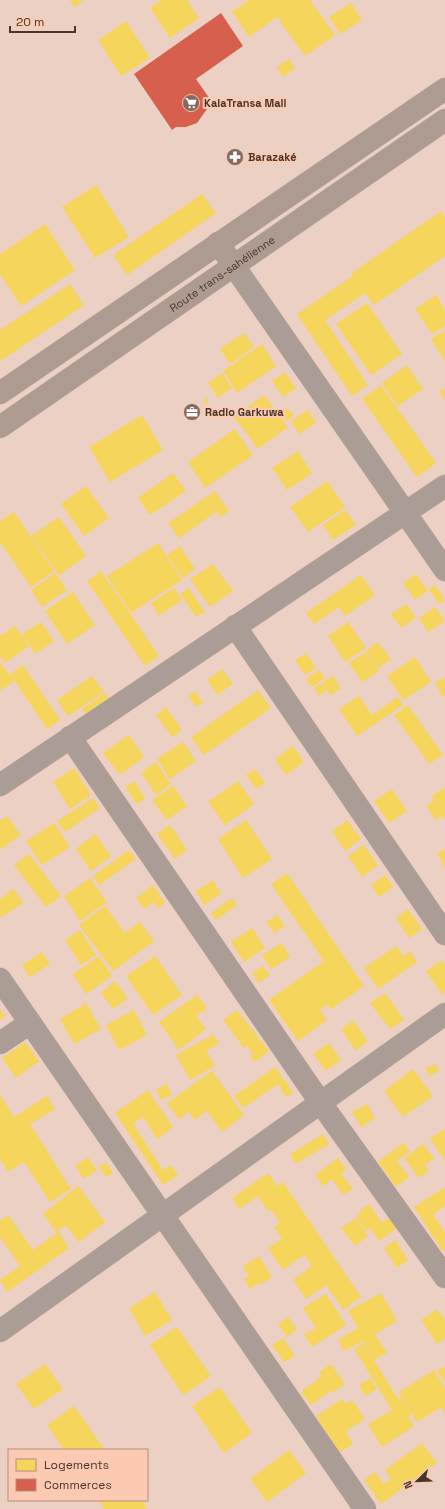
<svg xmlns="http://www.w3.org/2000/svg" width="445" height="1509" viewBox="0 0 445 1509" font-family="'Space Grotesk',sans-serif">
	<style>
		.homes { fill: #f6d55c }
		.shops { fill: #d6604d }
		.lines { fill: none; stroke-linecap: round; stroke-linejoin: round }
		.street-casing { stroke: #c4afa5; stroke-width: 23 }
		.highway-casing { stroke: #c4afa5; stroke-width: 23 }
		.street { stroke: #ab9d96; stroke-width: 22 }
		.highway { stroke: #ad9a91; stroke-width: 22 }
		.labels { text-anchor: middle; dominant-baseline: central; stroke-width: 4; stroke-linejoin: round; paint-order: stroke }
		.poi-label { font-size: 11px; font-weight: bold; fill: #49352c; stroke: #fccab2; text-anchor: start }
		.street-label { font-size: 11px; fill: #49352c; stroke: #fccab2 }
	</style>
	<rect width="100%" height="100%" fill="#ebd0c3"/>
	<!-- homes -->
	<path class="homes" d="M 70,0 L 84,0 L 74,7 Z
		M 161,0 L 187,0 L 199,18 L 170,38 L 150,8 Z
		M 249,0 L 310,0 L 335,35 L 305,56 L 277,17 L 249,37 L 232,12 Z
		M 351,3 L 362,20 L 340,34 L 329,17 Z
		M 126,21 L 150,58 L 121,76 L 98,40 Z
		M 289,59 L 295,68 L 283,77 L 277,67 Z
		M 96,185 L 129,237 L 95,258 L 62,207 Z
		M 202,194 L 216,213 L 127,275 L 113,255 Z
		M 441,211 L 445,217 L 445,256 L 374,305 L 365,293 L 325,320 L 368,385 L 352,396 L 297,314 L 353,276 L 352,273 Z
		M 45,224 L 75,270 L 21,306 L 0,274 L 0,254 Z
		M 70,284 L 84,305 L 0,361 L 0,330 Z
		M 436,295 L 445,310 L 445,326 L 432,334 L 415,309 Z
		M 367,303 L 402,354 L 371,375 L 336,324 Z
		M 445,330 L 445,361 L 431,339 Z
		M 244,333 L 254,347 L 230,364 L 220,349 Z
		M 262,344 L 276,366 L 237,393 L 223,371 Z
		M 407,365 L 423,389 L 398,406 L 382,383 Z
		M 285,372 L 296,388 L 283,397 L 272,381 Z
		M 222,373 L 232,388 L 218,398 L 208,383 Z
		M 381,385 L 436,463 L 417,477 L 362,399 Z
		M 445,388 L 445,400 L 439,391 Z
		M 264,395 L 288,427 L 258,449 L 234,417 Z
		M 207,398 L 209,403 L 205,404 L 204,399 Z
		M 287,408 L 294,415 L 287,421 L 281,413 Z
		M 308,410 L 316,423 L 299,434 L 291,421 Z
		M 142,415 L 163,450 L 110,482 L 89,447 Z
		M 235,429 L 253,455 L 205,488 L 188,462 Z
		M 298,451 L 312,473 L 287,490 L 272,468 Z
		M 173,473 L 186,491 L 150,515 L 138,498 Z
		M 327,481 L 345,507 L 308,532 L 290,507 Z
		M 86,486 L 109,518 L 84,536 L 61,504 Z
		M 215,491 L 229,511 L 220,517 L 210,502 L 216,512 L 179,538 L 168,523 Z
		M 345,510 L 356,525 L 333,540 L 323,525 Z
		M 14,512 L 54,571 L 31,587 L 0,542 L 0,521 Z
		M 59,517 L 86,556 L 59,575 L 31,536 Z
		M 158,543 L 182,580 L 131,613 L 107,576 Z
		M 180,546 L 195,569 L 183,578 L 167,555 Z
		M 213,564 L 233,591 L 210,607 L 190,579 Z
		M 101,571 L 159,656 L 145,666 L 87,581 Z
		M 55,573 L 67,590 L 42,607 L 31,590 Z
		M 416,574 L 428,591 L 415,600 L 403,583 Z
		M 361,575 L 375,595 L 345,616 L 339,607 L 314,624 L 306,613 Z
		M 435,585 L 445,600 L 439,604 L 429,589 Z
		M 174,588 L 182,600 L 159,616 L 151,603 Z
		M 189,588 L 205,612 L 196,617 L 180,594 Z
		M 73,592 L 95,625 L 67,644 L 45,611 Z
		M 406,604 L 416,618 L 401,628 L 391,614 Z
		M 435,607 L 445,621 L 428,632 L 419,618 Z
		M 41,622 L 54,641 L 35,654 L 22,634 Z
		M 348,622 L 366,648 L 345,662 L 328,636 Z
		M 15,626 L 29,646 L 5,663 L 0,656 L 0,636 Z
		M 378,642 L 391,659 L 378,668 L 366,651 Z
		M 366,652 L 379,671 L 362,682 L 349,663 Z
		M 306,653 L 316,668 L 305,675 L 295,660 Z
		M 415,657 L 431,682 L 403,700 L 387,676 Z
		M 0,662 L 14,681 L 0,691 Z
		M 23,665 L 60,720 L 47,729 L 10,674 Z
		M 222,669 L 233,684 L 217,695 L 207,680 Z
		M 319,670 L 325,678 L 312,687 L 306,679 Z
		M 92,676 L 104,692 L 68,716 L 57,700 Z
		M 333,676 L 341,688 L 330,695 L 322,683 Z
		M 445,677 L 445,695 L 443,697 L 435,683 Z
		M 321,683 L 326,691 L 319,696 L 314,688 Z
		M 258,690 L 271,708 L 204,755 L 191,737 Z
		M 195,691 L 203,703 L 196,707 L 188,696 Z
		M 105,693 L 113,705 L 90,721 L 82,709 Z
		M 359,696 L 372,715 L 398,697 L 403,705 L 357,736 L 339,709 Z
		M 408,705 L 443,755 L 429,764 L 394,715 Z
		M 166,707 L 182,730 L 172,737 L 156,715 Z
		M 129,735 L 144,757 L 120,775 L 103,753 Z
		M 183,742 L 196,761 L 170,779 L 157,759 Z
		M 293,746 L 304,762 L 286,775 L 275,759 Z
		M 156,762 L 171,784 L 156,795 L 141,773 Z
		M 74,768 L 91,795 L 70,809 L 53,782 Z
		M 255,769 L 265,783 L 256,789 L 246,775 Z
		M 134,781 L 145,798 L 137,804 L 125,787 Z
		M 238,781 L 254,804 L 225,825 L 208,802 Z
		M 173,786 L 187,806 L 167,820 L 152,800 Z
		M 445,787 L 445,820 L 441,816 L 435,820 L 426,805 L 434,801 L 432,796 Z
		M 392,789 L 407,811 L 389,823 L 374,801 Z
		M 93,798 L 100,808 L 65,832 L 57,821 Z
		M 7,816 L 21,835 L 0,850 L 0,821 Z
		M 246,820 L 272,859 L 243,878 L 218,839 Z
		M 347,820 L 361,839 L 345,851 L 332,831 Z
		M 54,823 L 70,847 L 42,865 L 26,841 Z
		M 170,825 L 187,850 L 175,859 L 157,834 Z
		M 95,834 L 111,856 L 91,871 L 76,849 Z
		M 364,845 L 378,865 L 362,877 L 348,856 Z
		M 445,849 L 445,869 L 437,853 Z
		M 129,850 L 136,859 L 99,885 L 93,876 Z
		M 29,854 L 61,896 L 46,907 L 14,865 Z
		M 287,873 L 364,986 L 331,1009 L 327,1005 L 320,1010 L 327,1020 L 298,1041 L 269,1000 L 324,961 L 271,884 Z
		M 385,875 L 393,887 L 379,897 L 371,885 Z
		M 90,878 L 107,902 L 80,921 L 64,896 Z
		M 213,880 L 221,894 L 204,905 L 196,891 Z
		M 153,885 L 165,903 L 158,908 L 154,902 L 144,909 L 136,898 Z
		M 14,889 L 23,903 L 0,918 L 0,899 Z
		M 232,898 L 237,905 L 216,920 L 211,913 Z
		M 105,906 L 125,933 L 140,922 L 154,941 L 113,971 L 79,925 Z
		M 408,909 L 422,929 L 409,938 L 396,918 Z
		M 277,915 L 285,926 L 274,933 L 266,922 Z
		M 252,928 L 265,948 L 244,962 L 231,942 Z
		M 80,930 L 96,955 L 81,965 L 65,940 Z
		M 282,943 L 290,957 L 271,969 L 262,955 Z
		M 396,946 L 403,956 L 410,951 L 417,962 L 378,989 L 364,968 Z
		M 42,952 L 50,964 L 30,977 L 22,965 Z
		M 99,956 L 112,976 L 86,994 L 73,974 Z
		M 155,956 L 182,995 L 153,1015 L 126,976 Z
		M 442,960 L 445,964 L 445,993 L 442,995 L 426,971 Z
		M 263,966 L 270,975 L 259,983 L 252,973 Z
		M 115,981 L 128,998 L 113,1009 L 101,993 Z
		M 385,993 L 404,1020 L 390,1029 L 370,1003 Z
		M 197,995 L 207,1008 L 196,1016 L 206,1029 L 179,1050 L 159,1022 Z
		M 86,1003 L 101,1029 L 74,1044 L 60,1019 Z
		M 0,1009 L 5,1016 L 0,1020 Z
		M 134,1010 L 147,1035 L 119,1050 L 106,1025 Z
		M 237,1010 L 269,1051 L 255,1062 L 250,1056 L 253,1054 L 247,1046 L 244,1048 L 223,1020 Z
		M 353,1020 L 368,1041 L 356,1051 L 341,1029 Z
		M 214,1034 L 219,1044 L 206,1051 L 215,1066 L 190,1080 L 176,1055 Z
		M 25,1042 L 39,1061 L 16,1078 L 2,1058 Z
		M 329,1043 L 341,1060 L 326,1071 L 313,1054 Z
		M 435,1064 L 439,1071 L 429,1076 L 426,1068 Z
		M 275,1067 L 284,1080 L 243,1108 L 234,1096 Z
		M 413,1069 L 433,1096 L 403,1117 L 384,1091 Z
		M 212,1071 L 244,1115 L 222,1132 L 207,1111 L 195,1120 L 189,1112 L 179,1119 L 167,1103 Z
		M 285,1080 L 293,1093 L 286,1097 L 278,1084 Z
		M 167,1084 L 172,1095 L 161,1100 L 156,1089 Z
		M 148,1090 L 173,1127 L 157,1139 L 143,1117 L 133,1124 L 163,1170 L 171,1165 L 178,1175 L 163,1185 L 115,1113 Z
		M 0,1095 L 14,1117 L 47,1096 L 55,1109 L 30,1124 L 71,1189 L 50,1202 L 24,1162 L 8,1172 L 0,1159 Z
		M 367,1104 L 375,1118 L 361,1127 L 352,1112 Z
		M 445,1128 L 445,1160 L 430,1139 Z
		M 323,1134 L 329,1144 L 296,1164 L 290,1154 Z
		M 403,1143 L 410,1151 L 397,1161 L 409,1177 L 396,1187 L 378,1162 Z
		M 423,1144 L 434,1158 L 425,1165 L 429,1170 L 419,1178 L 404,1158 Z
		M 88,1157 L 97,1170 L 84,1179 L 75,1166 Z
		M 338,1158 L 346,1169 L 341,1173 L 353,1189 L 343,1195 L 332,1179 L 323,1186 L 315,1175 Z
		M 106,1162 L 113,1173 L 106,1177 L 99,1167 Z
		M 268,1173 L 277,1186 L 283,1182 L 361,1297 L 343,1310 L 326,1285 L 306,1299 L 293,1280 L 312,1266 L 304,1255 L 283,1270 L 268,1248 L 282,1239 L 274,1227 L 280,1223 L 271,1209 L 268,1211 L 258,1196 L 239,1209 L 232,1198 Z
		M 78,1186 L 105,1222 L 79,1242 L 65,1225 L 58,1231 L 69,1248 L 7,1292 L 0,1280 L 20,1266 L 0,1237 L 0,1221 L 8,1215 L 33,1250 L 57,1233 L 43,1214 Z
		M 445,1187 L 445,1206 L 433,1214 L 445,1233 L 445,1250 L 443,1252 L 414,1207 Z
		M 369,1204 L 382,1223 L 391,1216 L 399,1227 L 379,1241 L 370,1228 L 366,1231 L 356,1216 L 361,1213 L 359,1211 Z
		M 356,1218 L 368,1236 L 355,1246 L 341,1228 Z
		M 395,1240 L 408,1260 L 397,1268 L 384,1248 Z
		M 259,1256 L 272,1277 L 260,1285 L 259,1283 L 250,1289 L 244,1279 L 249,1276 L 243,1266 Z
		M 155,1292 L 172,1320 L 145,1336 L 129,1308 Z
		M 381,1293 L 397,1321 L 375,1334 L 387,1353 L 374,1360 L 363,1341 L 344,1351 L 338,1340 L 358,1328 L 348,1311 Z
		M 326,1294 L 346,1325 L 312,1347 L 304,1335 L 316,1328 L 303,1308 Z
		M 437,1309 L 445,1320 L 445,1339 L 437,1344 L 421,1320 Z
		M 288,1317 L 297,1329 L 287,1337 L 278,1324 Z
		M 177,1327 L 211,1376 L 183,1395 L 150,1345 Z
		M 283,1338 L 295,1356 L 284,1362 L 272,1345 Z
		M 363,1343 L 398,1399 L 401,1397 L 412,1414 L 408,1416 L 414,1426 L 382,1447 L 368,1424 L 392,1410 L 354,1349 Z
		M 45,1364 L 63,1389 L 34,1409 L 16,1384 Z
		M 331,1364 L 345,1384 L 334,1392 L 332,1390 L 311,1405 L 301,1392 L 322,1376 L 319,1372 Z
		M 445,1366 L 445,1382 L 437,1371 Z
		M 434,1370 L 445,1388 L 445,1414 L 441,1407 L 417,1422 L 399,1392 Z
		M 370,1378 L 377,1389 L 365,1396 L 359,1385 Z
		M 220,1387 L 252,1433 L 224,1453 L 192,1406 Z
		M 342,1399 L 346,1404 L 352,1400 L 365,1419 L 346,1431 L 353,1444 L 339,1453 L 316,1416 Z
		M 74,1406 L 105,1450 L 64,1450 L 47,1425 Z
		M 422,1443 L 437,1463 L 381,1504 L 364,1480 L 375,1472 L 384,1484 L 391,1479 L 385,1470 Z
		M 289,1450 L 306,1473 L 267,1502 L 250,1479 Z
		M 98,1500 L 141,1500 L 148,1509 L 104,1509 Z"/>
	<!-- shops -->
	<path class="shops" d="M 221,13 L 243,46 L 196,79 L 212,102 L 197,123 L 186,127 L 176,127 L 172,130 L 134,74 Z"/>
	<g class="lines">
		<!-- street casing -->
		<g class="street-casing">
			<path id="street" d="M 218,243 L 445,570
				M 235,626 L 445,934
				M 70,737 L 320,1102 L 445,1277
				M 0,785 L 445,486
				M 0,979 L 365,1509
				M 0,1043 L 30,1023
				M 0,1331 L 445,1014"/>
		</g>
		<!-- highway casing -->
		<g class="highway-casing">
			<g id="highway">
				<path d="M 0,393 L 445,89"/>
				<path id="s1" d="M 0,427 L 445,120"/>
			</g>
		</g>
		<!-- street -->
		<use href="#street" class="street"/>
		<!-- highway -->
		<use href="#highway" class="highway"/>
	</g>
	<!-- icons -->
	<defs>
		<g id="supermarket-disc" transform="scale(0.9)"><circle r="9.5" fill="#826b61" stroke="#fccab2"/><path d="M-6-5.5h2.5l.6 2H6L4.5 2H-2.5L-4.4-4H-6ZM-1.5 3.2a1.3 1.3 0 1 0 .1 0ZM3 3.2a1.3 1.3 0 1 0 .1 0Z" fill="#fff"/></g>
		<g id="pharmacy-disc" transform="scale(0.9)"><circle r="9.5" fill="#826b61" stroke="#fccab2"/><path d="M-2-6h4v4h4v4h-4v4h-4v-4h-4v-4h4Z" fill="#fff"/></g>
		<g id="office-disc" transform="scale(0.9)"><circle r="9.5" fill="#826b61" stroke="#fccab2"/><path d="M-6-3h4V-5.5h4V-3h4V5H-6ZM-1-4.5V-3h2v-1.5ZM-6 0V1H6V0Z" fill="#fff"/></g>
	</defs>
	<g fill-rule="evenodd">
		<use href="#supermarket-disc" x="191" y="103"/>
		<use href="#pharmacy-disc" x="235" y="157"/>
		<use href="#office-disc" x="192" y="412"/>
	</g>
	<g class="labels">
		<!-- poi labels -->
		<g class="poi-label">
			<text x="204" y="103">KalaTransa Mall</text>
			<text x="248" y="157">Barazaké</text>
			<text x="205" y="412">Radio Garkuwa</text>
		</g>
		<!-- street labels -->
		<g class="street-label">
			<text stroke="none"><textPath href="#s1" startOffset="270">Route trans-sahélienne</textPath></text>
		</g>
	</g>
	<!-- legend -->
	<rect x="8" y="1449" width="140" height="52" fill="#fccab2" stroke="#b48e7c"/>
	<rect x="16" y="1459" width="20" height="12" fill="#f6d55c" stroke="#b48e7c"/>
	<text x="44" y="1469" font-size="12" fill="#49352c">Logements</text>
	<rect x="16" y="1479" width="20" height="12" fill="#d6604d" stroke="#b48e7c"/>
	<text x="44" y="1489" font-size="12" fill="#49352c">Commerces</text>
	<!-- north arrow -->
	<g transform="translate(417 1481) rotate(247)" stroke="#fccab2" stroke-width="3" paint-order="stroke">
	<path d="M0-3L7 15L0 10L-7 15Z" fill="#49352c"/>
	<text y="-6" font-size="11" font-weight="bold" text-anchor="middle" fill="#49352c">N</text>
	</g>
	<!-- scale -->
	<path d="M10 26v6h65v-6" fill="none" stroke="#49352c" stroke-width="2"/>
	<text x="16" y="26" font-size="12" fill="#49352c" stroke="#fccab2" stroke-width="3" paint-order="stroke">20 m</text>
</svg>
